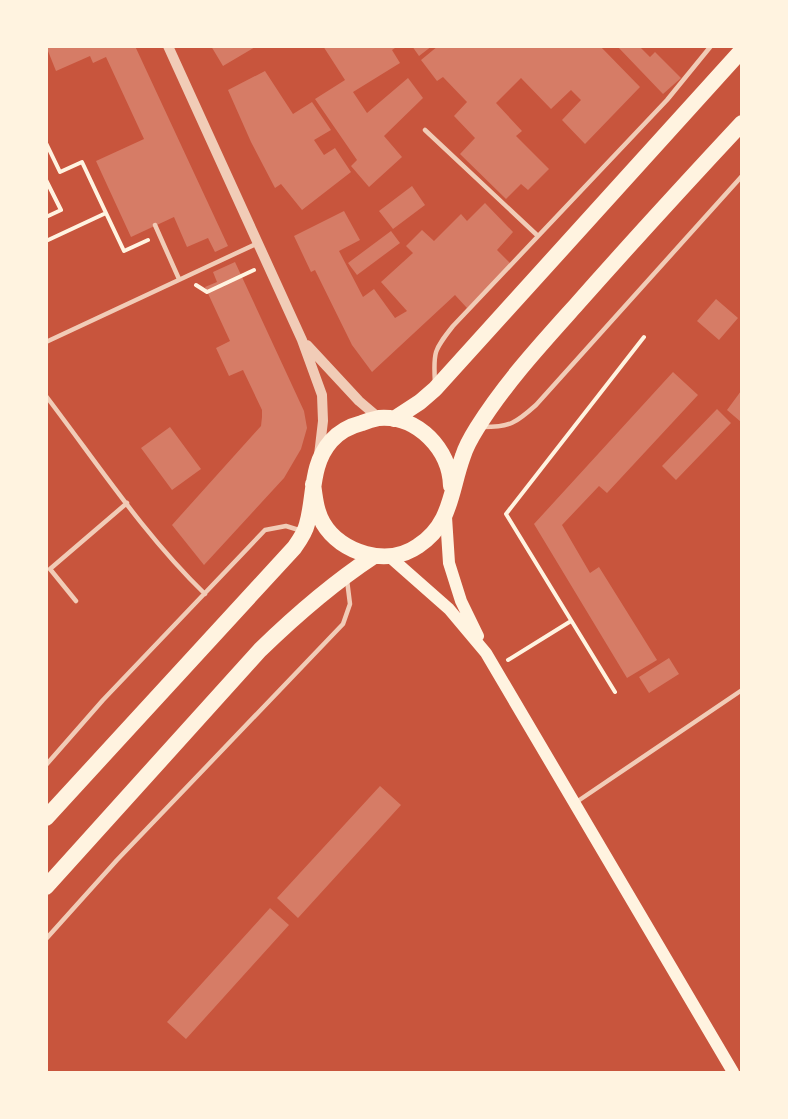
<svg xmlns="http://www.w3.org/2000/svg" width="788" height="1119" viewBox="0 0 788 1119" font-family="Georgia,serif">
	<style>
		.building { fill: #d67c66 }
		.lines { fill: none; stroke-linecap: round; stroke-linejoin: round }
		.path { stroke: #fff3e0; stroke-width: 4 }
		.service { stroke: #f1ccb7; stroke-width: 4.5 }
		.tertiary { stroke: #f1ccb7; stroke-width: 10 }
		.secondary { stroke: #fff3e0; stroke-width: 12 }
		.trunk { stroke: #fff3e0; stroke-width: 16 }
	</style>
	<rect width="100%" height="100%" fill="#c8553d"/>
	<!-- building -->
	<path class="building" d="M 46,46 L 135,46 L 228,246 L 215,252 L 208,238 L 187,247 L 174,217 L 131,237 L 96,161 L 144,139 L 106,57 L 93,63 L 90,56 L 56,71 Z
		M 211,46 L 257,46 L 223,66 Z
		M 323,46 L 398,46 L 392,50 L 400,63 L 353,92 L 367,113 L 408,78 L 423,98 L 384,136 L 402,157 L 369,187 L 351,166 L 357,160 L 315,99 L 345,80 Z
		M 412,46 L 432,46 L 419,56 Z
		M 438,46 L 600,46 L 640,87 L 585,144 L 562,120 L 581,100 L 571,90 L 551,109 L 521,78 L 496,103 L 522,131 L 516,136 L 549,169 L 528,190 L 521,184 L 506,199 L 460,154 L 475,138 L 454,116 L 467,102 L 443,77 L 437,81 L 421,60 Z
		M 617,46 L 639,46 L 650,57 L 655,52 L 681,78 L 663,94 Z
		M 265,71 L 293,114 L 312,102 L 331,130 L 314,140 L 324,155 L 335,148 L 351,172 L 302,210 L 281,184 L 275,188 L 251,142 L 228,90 Z
		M 412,186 L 425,205 L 393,229 L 379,211 Z
		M 485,203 L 513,232 L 497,250 L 511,264 L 467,308 L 455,295 L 372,372 L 352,345 L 315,270 L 311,272 L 294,236 L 344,211 L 360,240 L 339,251 L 363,297 L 374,289 L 395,318 L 407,311 L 381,282 L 413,253 L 406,246 L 422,230 L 434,241 L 461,214 L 467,221 Z
		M 391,231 L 400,243 L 357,275 L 348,263 Z
		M 235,262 L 304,411 L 307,428 L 301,449 L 284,478 L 204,565 L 172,525 L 261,426 L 262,417 L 262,410 L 243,370 L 229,376 L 216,348 L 230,341 L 205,287 L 217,282 L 213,272 Z
		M 716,299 L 738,318 L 719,340 L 697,321 Z
		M 673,372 L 698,395 L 607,493 L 599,486 L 562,525 L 590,573 L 599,567 L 657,660 L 627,678 L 534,524 Z
		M 741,391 L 741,422 L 727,410 Z
		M 717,409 L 731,423 L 676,480 L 662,466 Z
		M 170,427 L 201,469 L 172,490 L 141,448 Z
		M 669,658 L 679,674 L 649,693 L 639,677 Z
		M 380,786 L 401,805 L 298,918 L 277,898 Z
		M 270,908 L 289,925 L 186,1039 L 167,1022 Z"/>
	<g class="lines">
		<!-- path -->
		<path class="path" d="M 46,143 L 60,172 L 82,162 L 106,213
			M 46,180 L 61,210 L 46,217
			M 46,241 L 106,213 L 124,251 L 148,240
			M 196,285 L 207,292 L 254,270
			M 508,660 L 571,621
			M 615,692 L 506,514 L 644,337"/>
		<!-- service -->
		<path class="service" d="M 425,130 L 538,236
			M 155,225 L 179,279
			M 46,342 L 258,243
			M 435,383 C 433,352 434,350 453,326 L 667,100 L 711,46
			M 46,396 C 97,463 145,536 205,594
			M 483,427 C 510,427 516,423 536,405 L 742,176
			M 76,601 L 50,569 L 127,503
			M 46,765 L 103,700 L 265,530 L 286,526 L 302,531
			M 575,803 L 742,690
			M 46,939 L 117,860 L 343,624 L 350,604 L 347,580"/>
		<!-- tertiary -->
		<path class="tertiary" d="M 168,46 L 302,340 L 322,395 L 323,421 L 319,455
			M 307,345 L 359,401 L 379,418"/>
		<!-- secondary -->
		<path class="secondary" d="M 446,517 L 449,563 L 461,601 L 478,636
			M 390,557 L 449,609 L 486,653 L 733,1072"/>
		<!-- trunk -->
		<path class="trunk" d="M 394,419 L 420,402 L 435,389 L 742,50
			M 313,484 C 315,498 316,511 323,523 C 341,554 388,567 418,546 C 452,524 450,491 463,456 C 466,446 472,436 477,428 C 505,383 542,343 577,304 C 631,243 686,183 742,123
			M 46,818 L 294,548 C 299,541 305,533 307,524 C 315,496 310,465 331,441 C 339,432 350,426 362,423 C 367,421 374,419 379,418 C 418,415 450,450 451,486
			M 46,887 L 260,650 C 295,616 333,583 374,556"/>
	</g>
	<!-- border -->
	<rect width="788" height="1119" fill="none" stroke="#fff3e0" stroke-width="96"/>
</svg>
